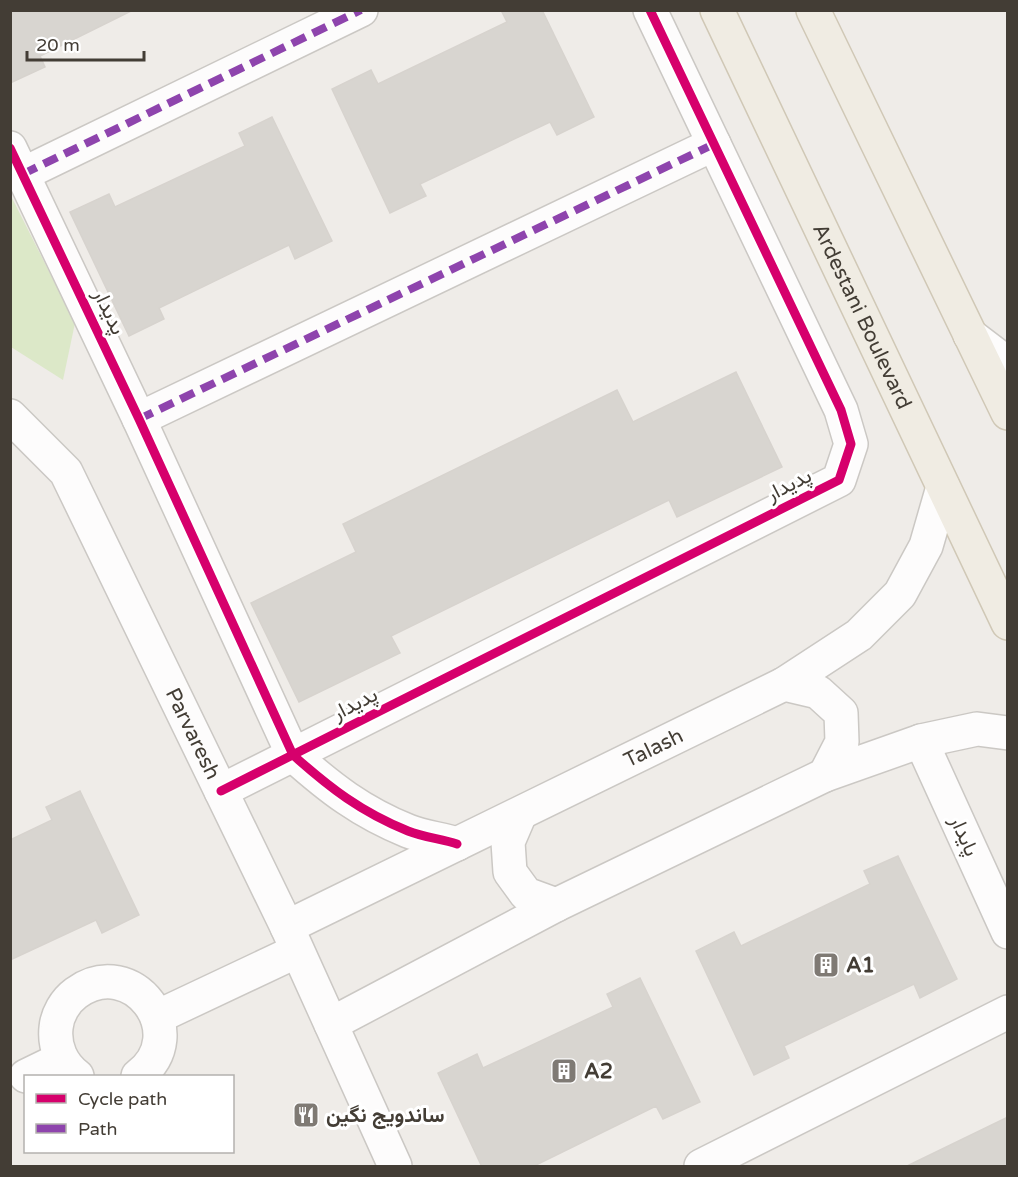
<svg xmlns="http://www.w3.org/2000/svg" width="1018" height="1177" viewBox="0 0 1018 1177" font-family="'Varela Round',Vazirmatn,sans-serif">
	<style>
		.green { fill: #dce8c8 }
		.building { fill: #d8d5d0; stroke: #d7d3ce; stroke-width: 1.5 }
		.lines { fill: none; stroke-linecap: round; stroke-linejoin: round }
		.minor-casing { stroke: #cbc8c4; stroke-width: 36 }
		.major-casing { stroke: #d0c8b6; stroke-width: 36 }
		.minor { stroke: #fdfcfc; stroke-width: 33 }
		.major { stroke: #f0ece3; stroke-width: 33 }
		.quiet { stroke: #8e44ad; stroke-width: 8; stroke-dasharray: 15 8; stroke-linecap: butt }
		.cycleway-casing { stroke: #fff; stroke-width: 13 }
		.cycleway { stroke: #d6006c; stroke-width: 9 }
		.labels { text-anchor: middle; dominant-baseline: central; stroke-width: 6; stroke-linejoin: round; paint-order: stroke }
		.street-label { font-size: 21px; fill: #433d35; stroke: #fff }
		.poi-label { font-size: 21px; font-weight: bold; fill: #433d35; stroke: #fff; text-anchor: start }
	</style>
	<rect width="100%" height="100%" fill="#efece8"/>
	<!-- green -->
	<path class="green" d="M 11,196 L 75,323 L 63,380 L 11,347 Z"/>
	<!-- building -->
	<path class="building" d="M 10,10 L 133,10 L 40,56 L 45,67 L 10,83 Z
		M 501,10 L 542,10 L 594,117 L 557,135 L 550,122 L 420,184 L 426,196 L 390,213 L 332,89 L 371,70 L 378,84 L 507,22 Z
		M 272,117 L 332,241 L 295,259 L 289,245 L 159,308 L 164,319 L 129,336 L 70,212 L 109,194 L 115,207 L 245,146 L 239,133 Z
		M 736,372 L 782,467 L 677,517 L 669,500 L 391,636 L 400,653 L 299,702 L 251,603 L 356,552 L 343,524 L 617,390 L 633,422 Z
		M 80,791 L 139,915 L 102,933 L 96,920 L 10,960 L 10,840 L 52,820 L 46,807 Z
		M 898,856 L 957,979 L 920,998 L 914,984 L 784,1046 L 789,1058 L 754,1075 L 696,951 L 734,932 L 741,946 L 870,884 L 864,871 Z
		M 640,978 L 700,1102 L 663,1119 L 656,1106 L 532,1167 L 482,1167 L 438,1073 L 477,1054 L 483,1068 L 613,1007 L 607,994 Z
		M 1008,1117 L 1008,1167 L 905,1167 Z"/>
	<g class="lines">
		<!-- minor casing -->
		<g class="minor-casing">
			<g id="minor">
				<path d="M 10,148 L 139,419 L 293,755 C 330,788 361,812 408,831 C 423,837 441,839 457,844"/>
				<path d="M 23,174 L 361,10"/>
				<path d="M 970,335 L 1008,364"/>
				<path id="s1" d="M 10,416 L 66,472 L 287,927 L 395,1166"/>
				<path d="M 139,419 L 714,144"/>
				<path d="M 784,684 L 818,692 L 841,713 L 842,742 L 825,775"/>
				<path d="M 921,741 L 1008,932"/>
				<path d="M 221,791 L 839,480 L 851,444 L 841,410 L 650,10"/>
				<path d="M 520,814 L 508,842 L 510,872 L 526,894 L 556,905"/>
				<path id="s2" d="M 287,927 L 784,684 L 859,635 L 900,594 L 926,546 L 943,487"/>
				<path d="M 157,1017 L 297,951"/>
				<path d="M 331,1024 L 556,905 L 825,775 L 921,741 L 977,729 L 1008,733"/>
				<path d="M 26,1076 L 61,1059"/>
				<path d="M 77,1076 C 62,1065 54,1047 56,1028 C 57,1015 65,1001 76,993 C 132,952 194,1034 138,1076"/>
				<path d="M 701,1166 L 1008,1012"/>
			</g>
		</g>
		<!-- major casing -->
		<g class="major-casing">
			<g id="major">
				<path id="s3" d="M 717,10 L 1008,623"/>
				<path d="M 813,10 L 1008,413"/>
			</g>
		</g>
		<!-- minor -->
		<use href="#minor" class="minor"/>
		<!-- major -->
		<use href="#major" class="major"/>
		<!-- quiet -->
		<path class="quiet" d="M 23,174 L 361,10
			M 139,419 L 714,144"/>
		<!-- cycleway casing -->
		<g class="cycleway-casing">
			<path id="cycleway" d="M 10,148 L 139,419 L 293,755 C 330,788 361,812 408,831 C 423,837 441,839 457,844
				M 221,791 L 839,480 L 851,444 L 841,410 L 650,10"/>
		</g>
		<!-- cycleway -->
		<use href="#cycleway" class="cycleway"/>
	</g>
	<!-- icons -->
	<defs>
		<g id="building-square" transform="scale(1.35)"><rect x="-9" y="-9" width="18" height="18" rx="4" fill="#7f7a74" stroke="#fff"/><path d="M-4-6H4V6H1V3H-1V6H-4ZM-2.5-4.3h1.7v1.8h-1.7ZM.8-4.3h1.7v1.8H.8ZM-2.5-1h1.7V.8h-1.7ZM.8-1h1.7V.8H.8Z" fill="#fff"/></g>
		<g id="restaurant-square" transform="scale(1.35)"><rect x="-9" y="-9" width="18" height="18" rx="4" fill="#7f7a74" stroke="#fff"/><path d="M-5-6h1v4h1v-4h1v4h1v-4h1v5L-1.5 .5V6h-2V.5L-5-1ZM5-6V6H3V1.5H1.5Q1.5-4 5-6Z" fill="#fff"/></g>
	</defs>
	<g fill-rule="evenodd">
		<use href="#building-square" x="826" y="965"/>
		<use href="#building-square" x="564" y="1071"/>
		<use href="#restaurant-square" x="306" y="1115"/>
	</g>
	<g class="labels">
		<!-- street labels -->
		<g class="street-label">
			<text transform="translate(109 312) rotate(65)">پدیدار</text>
			<text stroke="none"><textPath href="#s3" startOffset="339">Ardestani Boulevard</textPath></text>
			<text transform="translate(789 485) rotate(-27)">پدیدار</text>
			<text transform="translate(355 704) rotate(-27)">پدیدار</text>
			<text stroke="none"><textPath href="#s1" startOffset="370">Parvaresh</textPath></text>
			<text stroke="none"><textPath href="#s2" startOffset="408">Talash</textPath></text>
			<text transform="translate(964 836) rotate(66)">پایدار</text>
		</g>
		<!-- poi labels -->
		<g class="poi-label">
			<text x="846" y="965">A1</text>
			<text x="584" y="1071">A2</text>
			<text x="326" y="1115">ساندویج نگین</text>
		</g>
	</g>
	<!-- border -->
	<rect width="1018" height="1177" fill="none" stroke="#433d35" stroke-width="24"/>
	<!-- legend -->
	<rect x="24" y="1075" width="210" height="78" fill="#ffffff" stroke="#b4b1ae" stroke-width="1.5"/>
	<rect x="36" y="1094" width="30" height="9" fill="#d6006c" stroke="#b4b1ae" stroke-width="1.5"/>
	<text x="78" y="1105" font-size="18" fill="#433d35">Cycle path</text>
	<rect x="36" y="1124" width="30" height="9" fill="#8e44ad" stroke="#b4b1ae" stroke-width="1.5"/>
	<text x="78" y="1135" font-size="18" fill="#433d35">Path</text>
	<!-- scale -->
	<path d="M27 51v9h117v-9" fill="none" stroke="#433d35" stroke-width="3"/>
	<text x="36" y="51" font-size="18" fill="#433d35" stroke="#ffffff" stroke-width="4.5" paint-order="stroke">20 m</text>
</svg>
